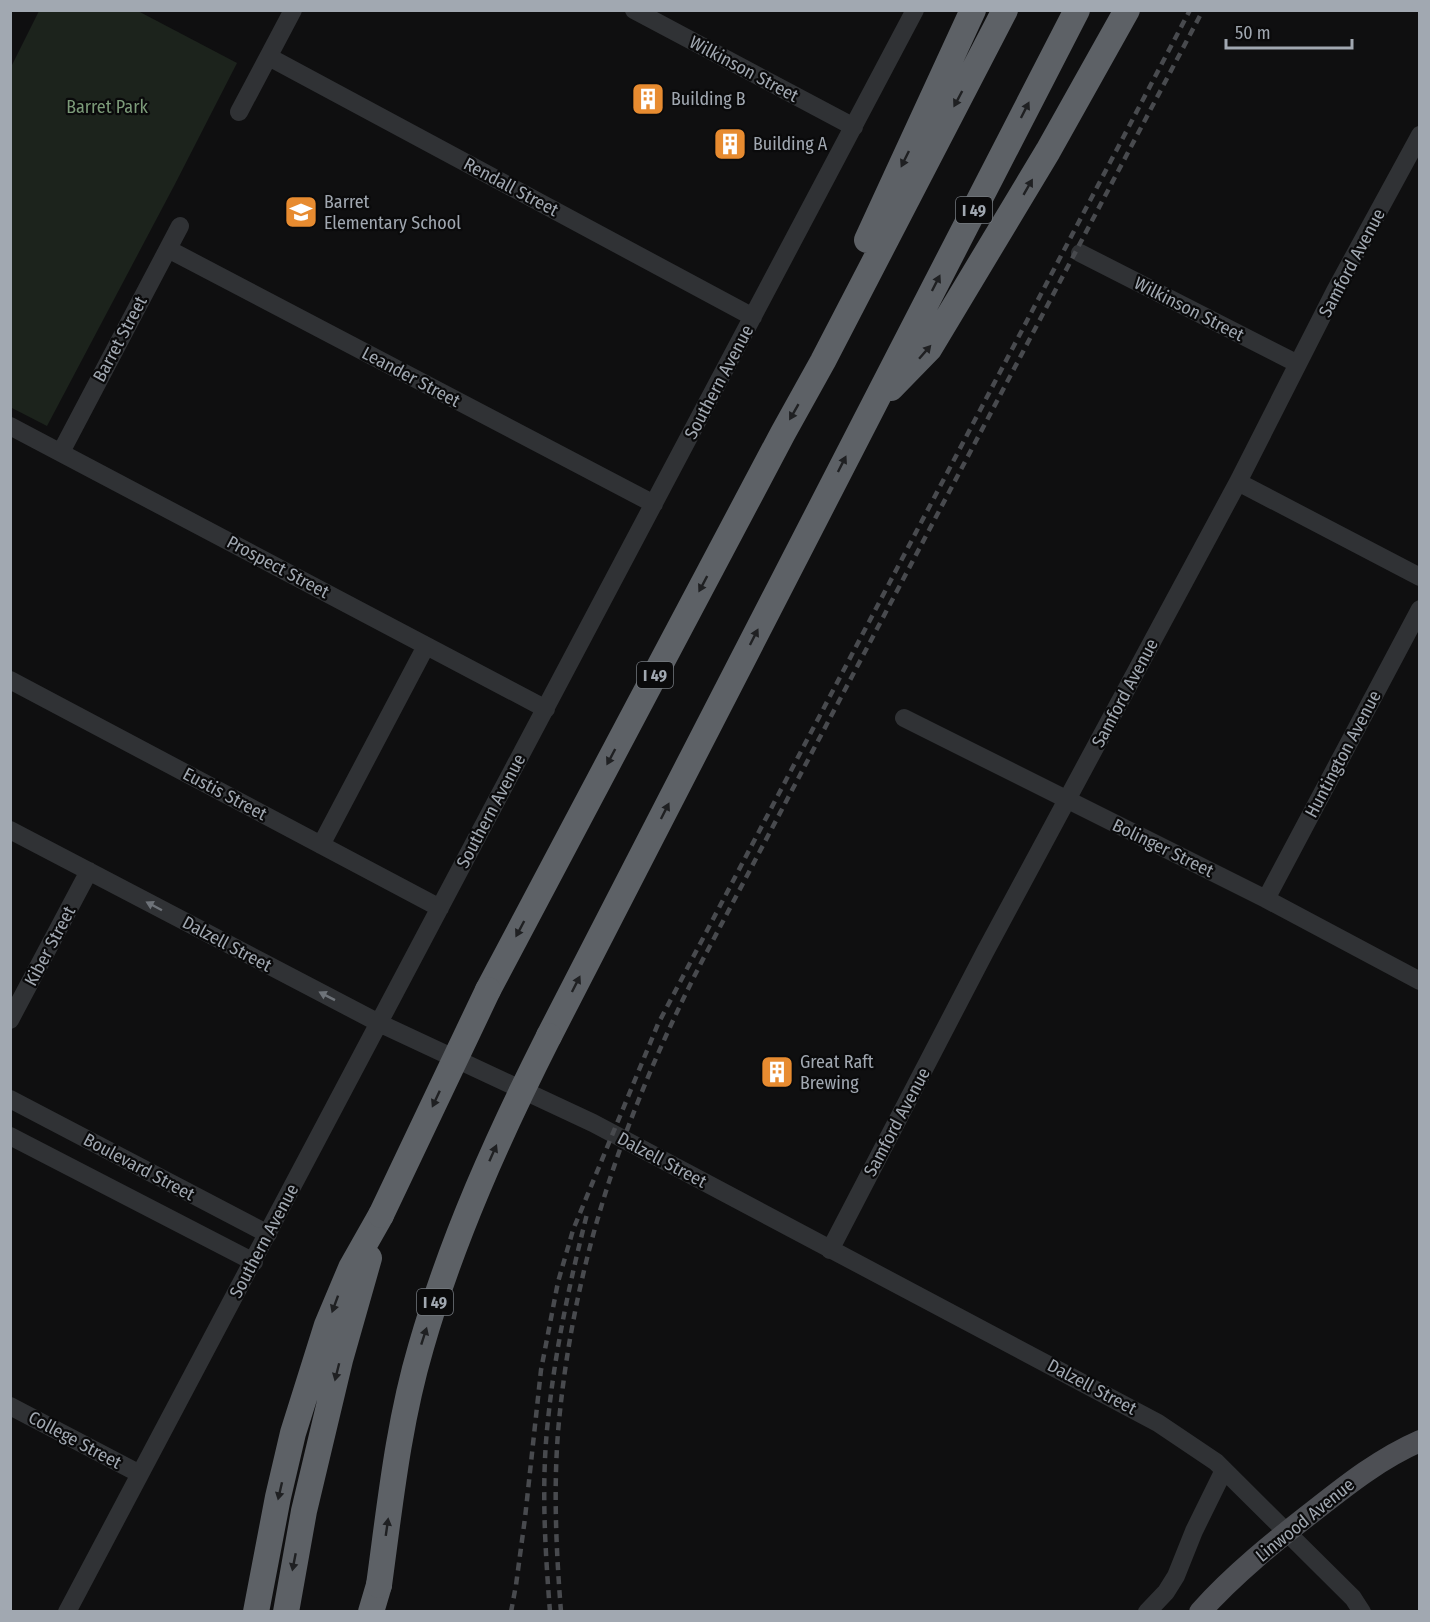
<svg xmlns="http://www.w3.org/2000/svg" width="1430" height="1622" viewBox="0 0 1430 1622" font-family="'Fira Sans Condensed',sans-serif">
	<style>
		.green { fill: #1c231c }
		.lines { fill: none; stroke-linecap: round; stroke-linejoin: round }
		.minor { stroke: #303235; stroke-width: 18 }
		.major { stroke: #4d4f54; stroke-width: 22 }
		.highway { stroke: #5d6166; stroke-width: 26 }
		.rail { stroke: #484a4e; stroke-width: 4.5; stroke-dasharray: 8 6; stroke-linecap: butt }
		.highway-bridge { stroke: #5d6166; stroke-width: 26 }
		.oneway { fill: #1f2022 }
		.oneway2 { fill: #6e7379 }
		.labels { text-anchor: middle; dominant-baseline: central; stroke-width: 4.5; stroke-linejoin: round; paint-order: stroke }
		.shield { fill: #0a0a0b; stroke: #74797f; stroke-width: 1.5 }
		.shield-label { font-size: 16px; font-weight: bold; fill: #a1a8b1 }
		.street-label { font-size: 18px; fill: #a1a8b1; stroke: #0a0a0b }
		.poi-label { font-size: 18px; fill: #a1a8b1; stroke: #0a0a0b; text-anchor: start }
		.park-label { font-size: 18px; fill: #7c9b79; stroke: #0a0a0b }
	</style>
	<rect width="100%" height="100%" fill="#0f0f10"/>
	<!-- green -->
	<path class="green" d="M 39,11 L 138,11 L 237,63 L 175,184 L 47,426 L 10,407 L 11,67 Z"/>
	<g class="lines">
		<!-- minor -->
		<path class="minor" d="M 634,10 L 854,127
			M 269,57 L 753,317
			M 239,112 L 293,10
			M 168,249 L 654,504
			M 1080,253 L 1298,364
			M 10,426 L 546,709
			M 61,452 L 180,226
			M 1238,482 L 1420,577
			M 10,680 L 440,908
			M 904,718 L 1266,899 L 1420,981
			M 10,830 L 379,1023 L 593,1123 L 1158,1423 L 1216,1462 L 1353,1598 L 1362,1612
			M 321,845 L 426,646
			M 1266,899 L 1420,609
			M 10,1020 L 89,871
			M 10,1099 L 268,1234
			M 10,1136 L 254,1262
			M 830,1250 L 985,952 L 1238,482 L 1335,291 L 1420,135
			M 10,1406 L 140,1474
			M 67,1612 L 915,10
			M 1147,1612 L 1166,1592 L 1176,1576 L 1194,1531 L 1224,1470"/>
		<!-- major -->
		<path class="major" d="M 1200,1612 C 1234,1574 1275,1541 1315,1510 C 1348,1484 1381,1458 1420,1441"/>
		<!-- highway -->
		<path class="highway" d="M 867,240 L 973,10
			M 891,388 L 929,349 L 1048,151 L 1127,10
			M 488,990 L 783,433 L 823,361 L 1005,10
			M 549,1036 L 1077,10
			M 256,1612 L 278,1497 L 293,1433 L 327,1325 L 351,1268 L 381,1215
			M 286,1612 L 304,1511 L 340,1360 L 369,1258
			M 371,1612 L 379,1585"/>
		<!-- rail -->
		<path class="rail" d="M 511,1612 L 516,1585 L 525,1518 L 541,1370 L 558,1282 L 573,1230 L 658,1024 L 1190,10
			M 550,1612 C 545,1548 541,1483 548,1420 C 555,1350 570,1281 587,1214
			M 561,1612 C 556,1548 553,1484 559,1421 C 575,1255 626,1111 701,963 L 1203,10"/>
		<!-- highway-bridge -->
		<path class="highway-bridge" d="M 381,1215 L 488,990
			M 379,1585 C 390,1505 398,1425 421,1347 C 452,1239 498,1137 549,1036"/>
	</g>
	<!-- one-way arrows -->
	<defs><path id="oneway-solid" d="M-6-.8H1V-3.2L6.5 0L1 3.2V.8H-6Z" transform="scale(1.5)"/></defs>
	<g class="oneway">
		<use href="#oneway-solid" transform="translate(958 99) rotate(118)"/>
		<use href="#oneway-solid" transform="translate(1025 110) rotate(-63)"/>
		<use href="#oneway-solid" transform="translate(905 159) rotate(116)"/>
		<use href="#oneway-solid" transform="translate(1028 187) rotate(-60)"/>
		<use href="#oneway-solid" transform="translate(936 283) rotate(-63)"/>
		<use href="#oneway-solid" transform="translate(925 352) rotate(-49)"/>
		<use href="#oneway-solid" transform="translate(794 412) rotate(120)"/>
		<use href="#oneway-solid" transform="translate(842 464) rotate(-63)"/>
		<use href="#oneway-solid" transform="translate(703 584) rotate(118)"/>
		<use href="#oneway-solid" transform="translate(754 637) rotate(-63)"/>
		<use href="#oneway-solid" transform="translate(611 757) rotate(118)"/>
		<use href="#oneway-solid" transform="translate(665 811) rotate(-63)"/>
		<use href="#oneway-solid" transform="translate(520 929) rotate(118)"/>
		<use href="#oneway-solid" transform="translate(576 984) rotate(-63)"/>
		<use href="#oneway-solid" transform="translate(436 1099) rotate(115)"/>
		<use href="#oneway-solid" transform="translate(493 1153) rotate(-66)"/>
		<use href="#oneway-solid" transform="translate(335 1304) rotate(110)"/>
		<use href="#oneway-solid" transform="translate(424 1336) rotate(-72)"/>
		<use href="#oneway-solid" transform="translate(337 1372) rotate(104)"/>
		<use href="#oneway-solid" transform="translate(280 1491) rotate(103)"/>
		<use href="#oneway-solid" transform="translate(387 1527) rotate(-82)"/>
		<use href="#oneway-solid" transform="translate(294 1562) rotate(101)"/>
	</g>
	<g class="oneway2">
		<use href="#oneway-solid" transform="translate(154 906) rotate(-152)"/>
		<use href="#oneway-solid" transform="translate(327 996) rotate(-153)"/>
	</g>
	<!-- icons -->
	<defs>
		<g id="building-square" transform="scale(1.725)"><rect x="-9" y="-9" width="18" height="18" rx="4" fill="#e78b30" stroke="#0a0a0b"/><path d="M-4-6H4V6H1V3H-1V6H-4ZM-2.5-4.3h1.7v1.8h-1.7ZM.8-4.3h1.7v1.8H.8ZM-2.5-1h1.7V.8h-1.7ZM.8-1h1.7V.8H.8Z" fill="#fff"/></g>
		<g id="school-square" transform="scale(1.725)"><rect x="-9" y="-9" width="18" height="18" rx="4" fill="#e78b30" stroke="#0a0a0b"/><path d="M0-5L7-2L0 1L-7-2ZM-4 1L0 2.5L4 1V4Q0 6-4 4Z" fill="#fff"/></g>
	</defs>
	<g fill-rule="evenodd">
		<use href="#building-square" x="648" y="99"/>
		<use href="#building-square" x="730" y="144"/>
		<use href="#school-square" x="301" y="212"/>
		<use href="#building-square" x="777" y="1072"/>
	</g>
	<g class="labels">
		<!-- shield labels -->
		<g class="shield">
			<rect x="956" y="197" width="36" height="26" rx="4.5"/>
			<rect x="637" y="662" width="36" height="26" rx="4.5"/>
			<rect x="417" y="1289" width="36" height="26" rx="4.5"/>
		</g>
		<g class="shield-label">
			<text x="974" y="210">I 49</text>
			<text x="655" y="675">I 49</text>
			<text x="435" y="1302">I 49</text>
		</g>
		<!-- street labels -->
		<g class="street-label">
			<text transform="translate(744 69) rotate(28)">Wilkinson Street</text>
			<text transform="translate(511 187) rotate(28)">Rendall Street</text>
			<text transform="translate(1352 263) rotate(-62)">Samford Avenue</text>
			<text transform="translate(1189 309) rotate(27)">Wilkinson Street</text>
			<text transform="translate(120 339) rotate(-62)">Barret Street</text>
			<text transform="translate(411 377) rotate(28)">Leander Street</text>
			<text transform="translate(719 382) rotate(-62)">Southern Avenue</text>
			<text transform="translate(278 567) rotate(28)">Prospect Street</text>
			<text transform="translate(1125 693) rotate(-62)">Samford Avenue</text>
			<text transform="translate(1343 754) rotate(-62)">Huntington Avenue</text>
			<text transform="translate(225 794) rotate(28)">Eustis Street</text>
			<text transform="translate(491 811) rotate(-62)">Southern Avenue</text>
			<text transform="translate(1163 848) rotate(26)">Bolinger Street</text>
			<text transform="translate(227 944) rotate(28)">Dalzell Street</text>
			<text transform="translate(50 946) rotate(-62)">Kiber Street</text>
			<text transform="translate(897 1122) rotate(-62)">Samford Avenue</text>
			<text transform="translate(662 1160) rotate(28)">Dalzell Street</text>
			<text transform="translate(139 1167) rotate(28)">Boulevard Street</text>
			<text transform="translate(264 1241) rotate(-62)">Southern Avenue</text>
			<text transform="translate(1092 1387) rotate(28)">Dalzell Street</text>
			<text transform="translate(75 1440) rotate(28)">College Street</text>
			<text transform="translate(1305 1520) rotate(-39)">Linwood Avenue</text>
		</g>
		<!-- poi labels -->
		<g class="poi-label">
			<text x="671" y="99">Building B</text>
			<text x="753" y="144">Building A</text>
			<text x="324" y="202">Barret<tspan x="324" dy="21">Elementary School</tspan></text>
			<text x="800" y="1062">Great Raft<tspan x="800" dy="21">Brewing</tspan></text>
		</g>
		<!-- park labels -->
		<g class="park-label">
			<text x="107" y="107">Barret Park</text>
		</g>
	</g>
	<!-- border -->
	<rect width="1430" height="1622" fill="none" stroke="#a1a8b1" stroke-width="24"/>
	<!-- scale -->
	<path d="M1226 39v9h126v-9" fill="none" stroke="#a1a8b1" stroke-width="3"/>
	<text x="1235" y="39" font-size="18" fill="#a1a8b1" stroke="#0a0a0b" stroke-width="4.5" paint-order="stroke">50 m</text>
</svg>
